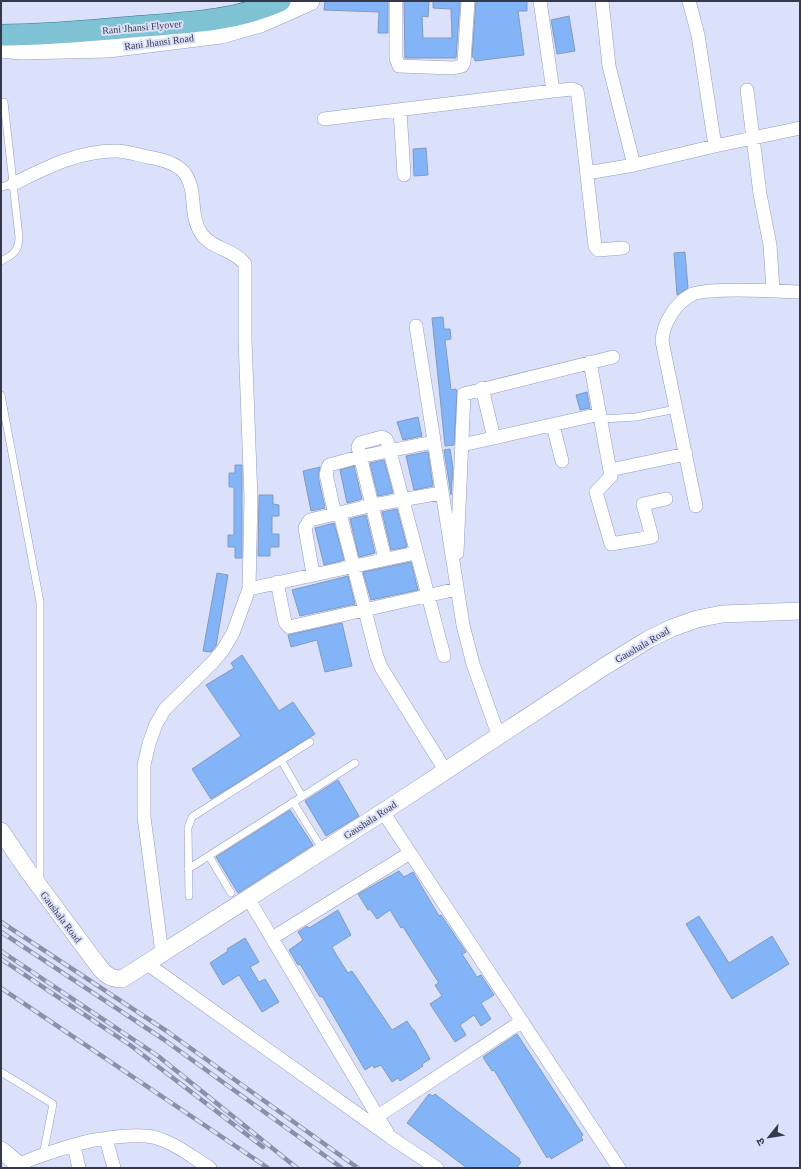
<svg xmlns="http://www.w3.org/2000/svg" width="801" height="1169" viewBox="0 0 801 1169" font-family="'Times New Roman','Noto Sans Devanagari',serif">
	<style>
		.building { fill: #84b4f8; stroke: #819abd }
		.lines { fill: none; stroke-linecap: round; stroke-linejoin: round }
		.service-casing { stroke: #949bc3; stroke-width: 8 }
		.minor-casing { stroke: #949bc3; stroke-width: 14 }
		.tertiary-casing { stroke: #949bc3; stroke-width: 18 }
		.secondary-casing { stroke: #949bc3; stroke-width: 20 }
		.primary-casing { stroke: #2d788f; stroke-width: 22 }
		.service { stroke: #fff; stroke-width: 7 }
		.minor { stroke: #fff; stroke-width: 13 }
		.tertiary { stroke: #fff; stroke-width: 17 }
		.secondary { stroke: #fff; stroke-width: 19 }
		.primary { stroke: #7fc2d3; stroke-width: 21 }
		.rail-casing { stroke: #8c90a6; stroke-width: 4.5 }
		.rail { stroke: #dce1fb; stroke-width: 3; stroke-dasharray: 9; stroke-linecap: butt }
		.labels { text-anchor: middle; dominant-baseline: central; stroke-width: 4; stroke-linejoin: round; paint-order: stroke }
		.street-label { font-size: 10px; fill: #353849; stroke: #dce1fb }
	</style>
	<rect width="100%" height="100%" fill="#dce1fb"/>
	<!-- building -->
	<path class="building" d="M 325,1 L 388,1 L 388,33 L 378,33 L 379,12 L 324,10 Z
		M 404,1 L 429,1 L 428,17 L 422,16 L 423,38 L 452,38 L 451,9 L 433,8 L 433,1 L 460,1 L 456,58 L 405,58 Z
		M 476,1 L 527,1 L 527,11 L 518,11 L 524,55 L 475,61 L 474,57 L 472,57 Z
		M 569,16 L 575,51 L 557,54 L 551,20 Z
		M 426,148 L 428,175 L 414,176 L 413,149 Z
		M 685,252 L 688,288 L 677,295 L 674,253 Z
		M 443,317 L 444,329 L 450,329 L 451,339 L 445,340 L 451,390 L 456,389 L 457,392 L 454,445 L 445,446 L 432,318 Z
		M 587,392 L 590,408 L 580,410 L 576,395 Z
		M 418,417 L 422,436 L 403,440 L 397,422 Z
		M 450,449 L 453,468 L 451,495 L 444,450 Z
		M 426,452 L 428,452 L 433,486 L 414,490 L 406,456 Z
		M 384,460 L 393,493 L 378,496 L 370,463 Z
		M 235,465 L 242,465 L 242,558 L 235,558 L 235,547 L 228,547 L 228,535 L 234,535 L 234,487 L 229,487 L 229,473 L 235,473 Z
		M 354,466 L 362,499 L 347,503 L 340,470 Z
		M 320,467 L 318,476 L 325,508 L 311,511 L 303,471 Z
		M 259,495 L 273,495 L 273,504 L 279,505 L 279,516 L 272,516 L 272,534 L 279,534 L 279,547 L 270,547 L 270,556 L 258,556 Z
		M 397,509 L 407,547 L 391,550 L 382,512 Z
		M 366,515 L 375,553 L 359,557 L 350,519 Z
		M 334,523 L 344,560 L 324,565 L 315,528 Z
		M 411,562 L 418,590 L 371,600 L 363,572 Z
		M 217,573 L 228,575 L 216,646 L 211,652 L 203,651 Z
		M 348,576 L 355,604 L 300,616 L 292,590 Z
		M 342,623 L 352,666 L 325,672 L 317,640 L 291,647 L 288,635 Z
		M 242,655 L 279,711 L 293,702 L 315,734 L 211,799 L 192,769 L 241,736 L 206,685 L 234,668 L 231,663 Z
		M 338,780 L 359,816 L 326,836 L 305,801 Z
		M 290,810 L 313,845 L 238,893 L 216,857 Z
		M 399,871 L 404,877 L 413,872 L 439,916 L 441,915 L 466,952 L 462,954 L 477,977 L 481,975 L 494,995 L 481,1003 L 491,1019 L 481,1026 L 474,1015 L 460,1025 L 466,1035 L 455,1042 L 430,1004 L 442,996 L 435,985 L 439,983 L 403,927 L 401,928 L 390,910 L 377,919 L 370,909 L 368,910 L 358,894 Z
		M 338,910 L 351,935 L 332,947 L 337,956 L 348,973 L 352,971 L 392,1030 L 407,1021 L 413,1030 L 414,1030 L 430,1059 L 422,1064 L 423,1066 L 400,1081 L 398,1078 L 392,1082 L 381,1065 L 374,1068 L 373,1065 L 365,1070 L 322,996 L 320,997 L 300,964 L 298,965 L 289,950 L 303,940 L 298,932 L 307,926 L 309,928 Z
		M 699,916 L 729,963 L 772,936 L 789,964 L 732,999 L 686,924 Z
		M 245,938 L 259,962 L 250,967 L 259,982 L 265,979 L 279,1002 L 262,1012 L 239,975 L 223,985 L 210,963 L 228,951 L 227,949 Z
		M 517,1034 L 583,1135 L 581,1137 L 583,1140 L 551,1159 L 550,1156 L 547,1158 L 494,1070 L 492,1071 L 483,1057 Z
		M 429,1094 L 433,1096 L 435,1094 L 520,1159 L 519,1161 L 521,1162 L 517,1168 L 467,1168 L 407,1123 Z"/>
	<g class="lines">
		<!-- service casing -->
		<g class="service-casing">
			<path id="service" d="M 1,187 L 13,184
				M 1,261 C 13,255 19,251 19,237 L 4,102
				M 1,395 L 40,602 L 40,882
				M 602,419 L 636,417 L 676,409
				M 281,760 L 302,796
				M 293,802 L 323,850
				M 209,856 L 231,893
				M 188,869 L 355,763
				M 189,896 L 188,828 L 192,817 L 310,742
				M 1,1072 L 53,1104 L 43,1155"/>
		</g>
		<!-- minor casing -->
		<g class="minor-casing">
			<path id="minor" d="M 396,1 L 396,58 L 399,66 L 453,68 L 462,66 L 464,62 L 468,1
				M 540,1 L 553,91 L 572,89 L 577,91 L 578,96 L 595,246 L 598,250 L 623,248
				M 602,1 L 609,66 L 634,165 L 715,146 L 698,35 L 689,1
				M 747,90 L 760,194 L 770,245 L 773,290
				M 400,110 L 404,175
				M 324,119 L 553,91
				M 715,146 L 800,128
				M 587,173 L 634,165
				M 13,184 C 46,168 77,151 116,151 C 126,151 138,155 148,157 C 161,159 178,163 186,175 C 197,192 189,215 201,233 C 211,249 234,249 245,264 L 245,340 L 251,498 L 249,589 L 233,633 L 223,650 L 212,663 L 165,709 L 156,724 L 149,744 L 144,765 L 144,817 L 162,953
				M 416,326 L 463,625 L 473,664 L 499,737
				M 590,362 L 611,476 L 596,492 L 611,544 L 652,537 L 643,504 L 666,499
				M 482,388 L 494,438
				M 553,425 L 562,461
				M 462,445 L 600,414
				M 610,470 L 686,454
				M 696,506 L 662,341 C 663,323 676,302 693,294 C 711,287 778,291 800,292
				M 340,514 L 377,657 L 382,669 L 445,770
				M 335,515 L 326,474 L 329,465 L 359,457 L 433,442
				M 457,553 L 464,394 L 613,357
				M 385,559 L 358,447 L 360,443 L 382,437 L 386,439 L 388,444 L 444,656
				M 313,574 L 305,528 L 310,520 L 373,505 L 441,493
				M 277,582 L 285,622 L 289,627 L 457,589
				M 249,589 L 415,553
				M 383,812 L 619,1168
				M 248,898 L 387,1132
				M 272,938 L 410,853
				M 146,963 L 390,1137 L 437,1168
				M 378,1116 L 522,1021
				M 106,1139 L 114,1168
				M 74,1146 L 79,1168
				M 14,1168 C 22,1160 82,1142 95,1140 C 113,1137 136,1134 153,1137 C 174,1142 192,1157 210,1168"/>
		</g>
		<!-- tertiary casing -->
		<g class="tertiary-casing">
			<path id="tertiary" d="M 1,831 L 28,871 L 100,968 C 107,976 112,979 122,979 L 383,812 L 602,668 L 649,639 L 672,628 L 697,619 L 722,614 L 800,611
				M 1,1150 L 18,1164 L 20,1168"/>
		</g>
		<!-- secondary casing -->
		<g class="secondary-casing">
			<path id="secondary" d="M 1,48 L 21,50 L 108,48 L 221,34 L 260,23 L 310,1"/>
		</g>
		<!-- primary casing -->
		<g class="primary-casing">
			<path id="primary" d="M 1,35 C 45,35 88,31 131,27 C 182,23 233,22 280,1"/>
		</g>
		<!-- service -->
		<use href="#service" class="service"/>
		<!-- minor -->
		<use href="#minor" class="minor"/>
		<!-- tertiary -->
		<use href="#tertiary" class="tertiary"/>
		<!-- secondary -->
		<use href="#secondary" class="secondary"/>
		<!-- primary -->
		<use href="#primary" class="primary"/>
		<!-- rail casing -->
		<g class="rail-casing">
			<path id="rail" d="M 1,922 L 168,1032 L 358,1168
				M 1,932 L 163,1039 L 342,1168
				M 1,951 L 158,1056 L 297,1168
				M 1,959 L 130,1045 L 263,1147
				M 1,988 L 268,1168"/>
		</g>
		<!-- rail -->
		<use href="#rail" class="rail"/>
	</g>
	<g class="labels">
		<!-- street labels -->
		<g class="street-label">
			<text transform="translate(142 27) rotate(-5)">Rani Jhansi Flyover</text>
			<text transform="translate(159 42) rotate(-7)">Rani Jhansi Road</text>
			<text transform="translate(642 645) rotate(-30)">Gaushala Road</text>
			<text transform="translate(370 820) rotate(-33)">Gaushala Road</text>
			<text transform="translate(61 917) rotate(53)">Gaushala Road</text>
		</g>
	</g>
	<!-- border -->
	<rect width="801" height="1169" fill="none" stroke="#353849" stroke-width="4"/>
	<!-- north arrow -->
	<g transform="translate(769 1137) rotate(240)" stroke="#dce1fb" stroke-width="3" paint-order="stroke">
	<path d="M0-3L7 15L0 10L-7 15Z" fill="#353849"/>
	<text y="-6" font-size="11" font-weight="bold" text-anchor="middle" fill="#353849">उ</text>
	</g>
</svg>
